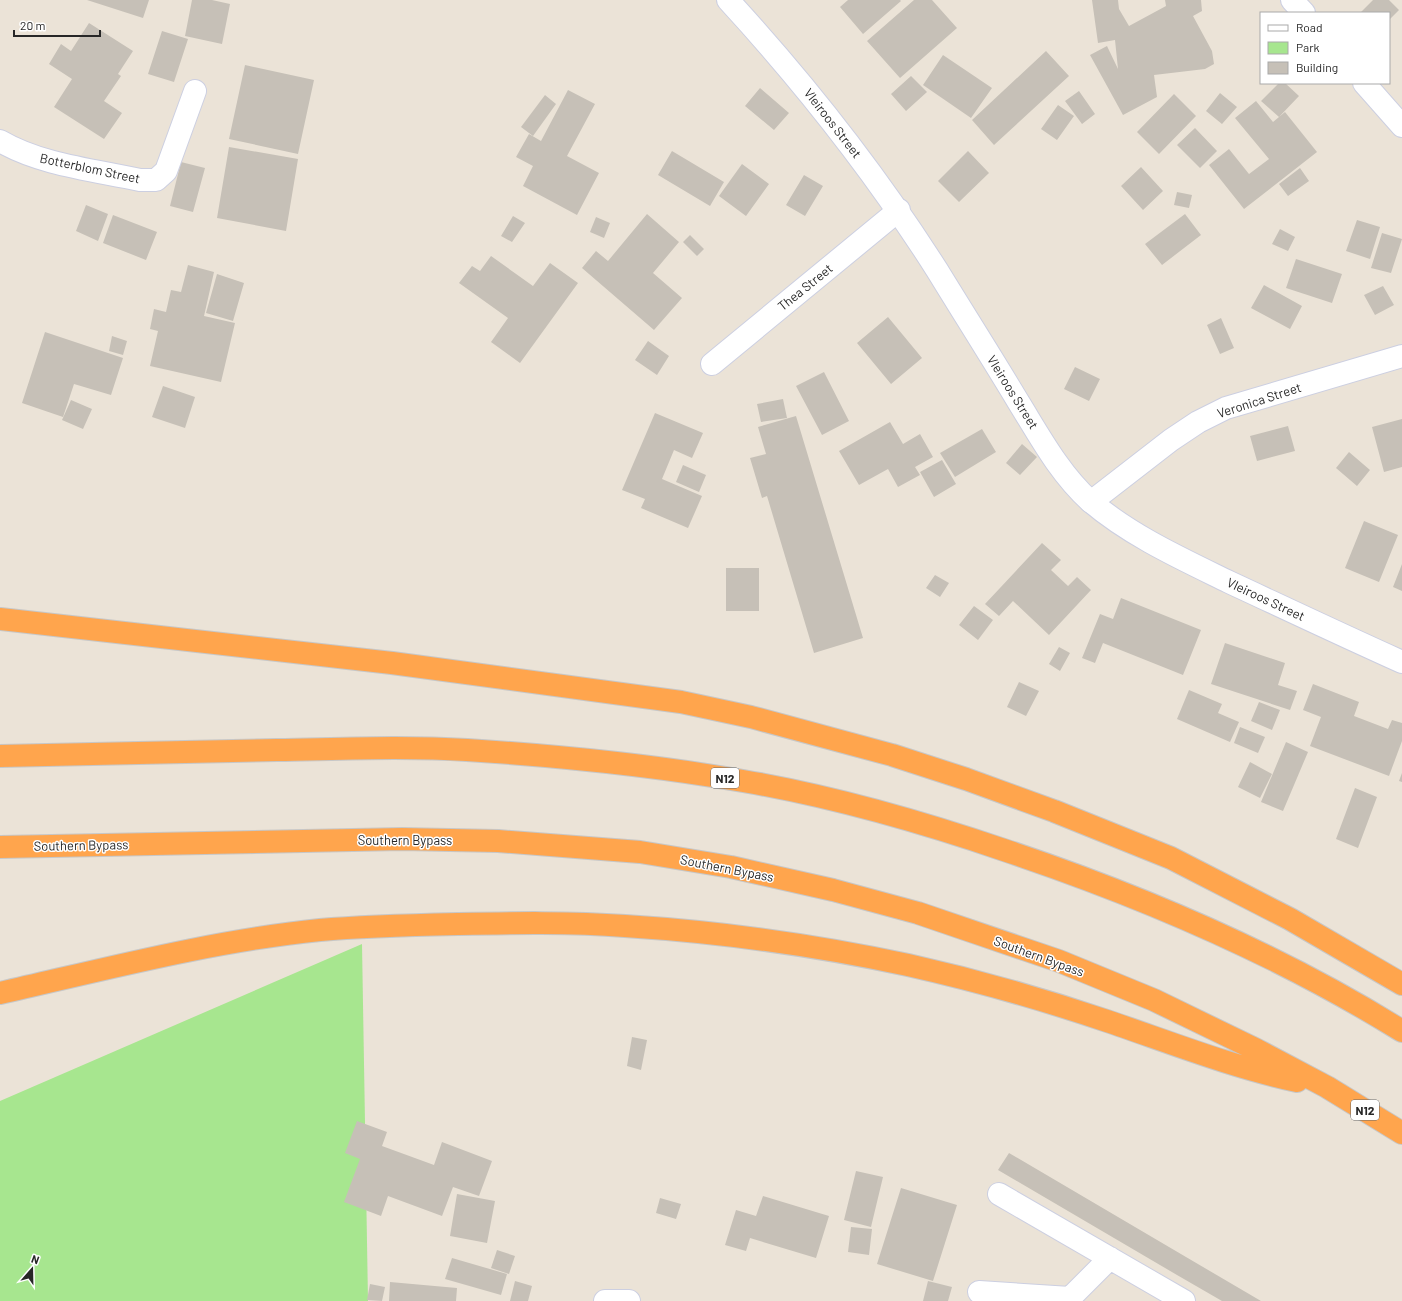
<svg xmlns="http://www.w3.org/2000/svg" width="1402" height="1301" viewBox="0 0 1402 1301" font-family="Barlow,sans-serif">
	<style>
		.green { fill: #a7e68f }
		.building { fill: #c6c0b7 }
		.lines { fill: none; stroke-linecap: round; stroke-linejoin: round }
		.street-casing { stroke: #cccfe1; stroke-width: 24 }
		.secondary-casing { stroke: #cccfe1; stroke-width: 24 }
		.highway-casing { stroke: #c7c7c7; stroke-width: 24 }
		.street { stroke: #fff; stroke-width: 22 }
		.secondary { stroke: #fff; stroke-width: 22 }
		.highway { stroke: #ffa54d; stroke-width: 22 }
		.labels { text-anchor: middle; dominant-baseline: central; stroke-width: 3; stroke-linejoin: round; paint-order: stroke }
		.shield { fill: #fff; stroke: #686868; stroke-width: 1 }
		.shield-label { font-size: 12px; font-weight: bold; fill: #272727 }
		.street-label { font-size: 13px; fill: #272727; stroke: #fff }
	</style>
	<rect width="100%" height="100%" fill="#ebe3d7"/>
	<!-- green -->
	<path class="green" d="M 362,944 L 368,1301 L 0,1301 L 0,1101 Z"/>
	<!-- building -->
	<path class="building" d="M 87,0 L 149,0 L 143,18 Z
		M 192,0 L 212,0 L 230,4 L 222,44 L 185,36 Z
		M 848,0 L 900,0 L 901,1 L 863,34 L 840,7 Z
		M 914,0 L 932,0 L 957,28 L 900,78 L 867,41 Z
		M 1092,0 L 1118,0 L 1119,9 L 1129,26 L 1166,6 L 1165,0 L 1201,0 L 1202,11 L 1193,16 L 1212,51 L 1214,64 L 1205,69 L 1154,75 L 1157,97 L 1123,115 L 1090,55 L 1107,46 L 1118,69 L 1115,40 L 1098,43 Z
		M 1373,0 L 1389,0 L 1399,10 L 1389,20 L 1389,13 L 1360,13 Z
		M 89,23 L 133,51 L 118,74 L 121,76 L 104,101 L 122,113 L 104,139 L 54,107 L 72,79 L 49,64 L 61,44 L 71,51 Z
		M 162,31 L 188,39 L 174,82 L 148,74 Z
		M 1046,51 L 1069,76 L 994,145 L 972,120 Z
		M 943,55 L 992,88 L 971,118 L 923,85 Z
		M 245,65 L 314,80 L 298,154 L 229,139 Z
		M 911,76 L 927,92 L 906,111 L 891,94 Z
		M 1279,83 L 1285,83 L 1299,96 L 1279,117 L 1261,101 Z
		M 760,88 L 789,113 L 774,130 L 745,106 Z
		M 568,90 L 595,104 L 567,156 L 599,173 L 577,215 L 523,186 L 533,166 L 516,157 L 529,134 L 541,141 Z
		M 1079,91 L 1095,114 L 1082,124 L 1065,101 Z
		M 1220,93 L 1237,107 L 1222,124 L 1206,111 Z
		M 1174,94 L 1196,116 L 1159,154 L 1137,132 Z
		M 545,95 L 556,104 L 533,136 L 521,127 Z
		M 1256,101 L 1273,122 L 1285,112 L 1317,152 L 1244,209 L 1209,165 L 1229,149 L 1249,174 L 1269,159 L 1235,118 Z
		M 1058,105 L 1074,116 L 1057,140 L 1041,129 Z
		M 1195,128 L 1217,151 L 1200,168 L 1177,145 Z
		M 229,147 L 298,159 L 286,231 L 217,218 Z
		M 672,151 L 724,182 L 710,206 L 658,175 Z
		M 968,151 L 989,173 L 959,202 L 938,181 Z
		M 181,162 L 205,168 L 193,212 L 170,206 Z
		M 742,164 L 769,184 L 746,216 L 719,196 Z
		M 1141,167 L 1163,191 L 1143,210 L 1121,186 Z
		M 1300,168 L 1309,181 L 1288,196 L 1279,184 Z
		M 804,175 L 823,186 L 805,216 L 786,205 Z
		M 1177,192 L 1192,195 L 1189,208 L 1174,205 Z
		M 86,205 L 108,214 L 98,241 L 76,231 Z
		M 647,214 L 679,242 L 653,273 L 682,298 L 654,330 L 582,268 L 596,251 L 608,261 Z
		M 1185,214 L 1201,235 L 1162,265 L 1145,244 Z
		M 113,215 L 157,232 L 146,260 L 103,243 Z
		M 513,216 L 525,223 L 512,242 L 501,236 Z
		M 596,217 L 610,223 L 604,238 L 590,232 Z
		M 1357,220 L 1380,227 L 1370,259 L 1346,251 Z
		M 1280,229 L 1295,237 L 1288,251 L 1272,244 Z
		M 1382,233 L 1402,239 L 1391,273 L 1371,268 Z
		M 690,235 L 704,249 L 697,256 L 683,242 Z
		M 491,256 L 533,286 L 550,263 L 578,283 L 520,363 L 491,342 L 508,318 L 459,283 L 472,266 L 480,271 Z
		M 1296,259 L 1342,274 L 1332,303 L 1286,288 Z
		M 188,265 L 214,272 L 204,316 L 235,323 L 221,382 L 150,366 L 158,331 L 150,329 L 154,309 L 166,312 L 171,290 L 181,292 Z
		M 217,274 L 244,283 L 233,321 L 206,313 Z
		M 1264,285 L 1302,306 L 1290,329 L 1251,308 Z
		M 1383,286 L 1394,305 L 1375,315 L 1364,295 Z
		M 888,317 L 922,358 L 891,384 L 857,343 Z
		M 1221,318 L 1234,348 L 1220,354 L 1207,325 Z
		M 45,332 L 123,358 L 111,395 L 74,384 L 63,417 L 22,403 Z
		M 112,336 L 127,341 L 123,355 L 109,351 Z
		M 648,341 L 669,356 L 657,375 L 635,360 Z
		M 1075,367 L 1100,379 L 1089,401 L 1064,389 Z
		M 824,372 L 849,421 L 822,435 L 796,386 Z
		M 163,386 L 195,397 L 185,428 L 152,417 Z
		M 783,399 L 787,418 L 761,422 L 757,404 Z
		M 71,400 L 92,409 L 83,429 L 62,420 Z
		M 655,413 L 703,433 L 692,458 L 674,450 L 662,479 L 702,496 L 688,528 L 641,508 L 645,499 L 622,490 Z
		M 796,416 L 863,638 L 814,653 L 767,496 L 762,498 L 750,458 L 766,454 L 758,427 Z
		M 1402,419 L 1402,467 L 1384,472 L 1372,427 Z
		M 890,422 L 903,444 L 920,434 L 933,457 L 915,467 L 920,475 L 898,487 L 888,469 L 859,485 L 839,451 Z
		M 1288,426 L 1295,451 L 1257,461 L 1250,436 Z
		M 982,429 L 996,452 L 955,477 L 940,453 Z
		M 1022,444 L 1037,457 L 1020,475 L 1006,463 Z
		M 1349,452 L 1370,470 L 1357,486 L 1336,468 Z
		M 942,460 L 956,484 L 934,497 L 920,472 Z
		M 683,465 L 706,475 L 699,492 L 676,482 Z
		M 1364,521 L 1398,535 L 1379,582 L 1345,568 Z
		M 1042,543 L 1061,560 L 1051,570 L 1068,586 L 1077,577 L 1091,590 L 1049,635 L 1013,601 L 999,616 L 985,604 Z
		M 1402,564 L 1402,591 L 1393,587 Z
		M 726,568 L 759,568 L 759,611 L 726,611 Z
		M 935,575 L 949,583 L 940,597 L 926,588 Z
		M 1121,598 L 1201,630 L 1183,675 L 1103,643 L 1095,663 L 1082,658 L 1100,614 L 1113,619 Z
		M 974,606 L 993,620 L 978,640 L 959,625 Z
		M 1225,643 L 1285,663 L 1278,685 L 1297,691 L 1290,710 L 1211,684 Z
		M 1059,647 L 1070,653 L 1060,671 L 1049,664 Z
		M 1019,682 L 1039,691 L 1026,716 L 1007,707 Z
		M 1313,684 L 1359,702 L 1354,716 L 1388,729 L 1392,720 L 1402,723 L 1402,741 L 1389,776 L 1310,746 L 1321,717 L 1303,710 Z
		M 1189,690 L 1222,704 L 1218,713 L 1239,722 L 1230,742 L 1177,719 Z
		M 1259,702 L 1280,710 L 1272,730 L 1251,721 Z
		M 1240,727 L 1265,737 L 1258,753 L 1234,743 Z
		M 1286,742 L 1308,752 L 1283,811 L 1261,802 Z
		M 1250,762 L 1272,774 L 1260,798 L 1238,787 Z
		M 1402,773 L 1402,782 L 1399,781 Z
		M 1355,788 L 1377,797 L 1358,848 L 1336,839 Z
		M 632,1037 L 647,1040 L 641,1070 L 627,1066 Z
		M 357,1121 L 387,1132 L 382,1146 L 434,1165 L 442,1142 L 492,1161 L 479,1196 L 453,1187 L 442,1216 L 388,1196 L 381,1216 L 344,1202 L 360,1159 L 345,1153 Z
		M 1009,1153 L 1186,1257 L 1261,1301 L 1222,1301 L 1177,1275 L 998,1170 Z
		M 856,1171 L 883,1177 L 871,1227 L 844,1220 Z
		M 901,1188 L 957,1205 L 933,1281 L 877,1264 Z
		M 457,1194 L 495,1201 L 487,1243 L 450,1236 Z
		M 763,1196 L 829,1216 L 816,1258 L 750,1238 L 746,1251 L 725,1245 L 736,1210 L 756,1216 Z
		M 660,1198 L 681,1204 L 676,1219 L 656,1213 Z
		M 851,1227 L 872,1229 L 869,1255 L 848,1252 Z
		M 497,1250 L 515,1256 L 509,1274 L 491,1268 Z
		M 452,1258 L 507,1274 L 501,1295 L 445,1279 Z
		M 515,1281 L 532,1286 L 528,1301 L 510,1301 Z
		M 928,1281 L 952,1287 L 948,1301 L 923,1301 Z
		M 390,1282 L 457,1288 L 456,1301 L 389,1301 Z
		M 370,1284 L 385,1287 L 382,1301 L 367,1300 Z"/>
	<g class="lines">
		<!-- street casing -->
		<g class="street-casing">
			<path id="street" d="M 1292,0 L 1304,13
				M 1364,83 L 1402,126
				M 0,141 C 41,165 94,170 140,180 L 156,180 L 166,171 L 195,91
				M 712,364 L 899,210
				M 1091,502 L 1171,440 L 1198,422 L 1226,408 L 1402,356
				M 999,1194 L 1184,1301
				M 979,1292 L 1070,1298 L 1110,1258
				M 605,1301 L 629,1301"/>
		</g>
		<!-- secondary casing -->
		<g class="secondary-casing">
			<path id="secondary" d="M 728,0 C 807,86 874,171 937,270 C 964,314 992,358 1019,403 C 1040,437 1060,474 1090,501 C 1131,536 1182,559 1229,582 C 1287,609 1344,636 1402,662"/>
		</g>
		<!-- highway casing -->
		<g class="highway-casing">
			<path id="highway" d="M 0,619 L 392,663 L 681,702 L 751,717 L 892,755 L 966,779 L 1054,811 L 1171,858 L 1290,919 L 1402,984
				M 0,756 C 92,754 185,752 277,750 C 340,749 404,746 467,750 C 560,756 652,765 743,781 C 831,796 919,821 1004,850 C 1142,896 1278,954 1402,1031
				M 0,847 L 402,839 L 498,841 L 640,852 L 731,867 L 833,890 L 918,913 L 1059,961 L 1154,1000 L 1257,1050 L 1327,1087 L 1402,1133
				M 0,993 C 106,969 212,941 320,930 C 366,926 413,925 459,924 C 514,923 570,922 625,926 C 720,932 815,945 908,965 C 975,980 1042,999 1107,1021 C 1169,1042 1232,1067 1297,1081"/>
		</g>
		<!-- street -->
		<use href="#street" class="street"/>
		<!-- secondary -->
		<use href="#secondary" class="secondary"/>
		<!-- highway -->
		<use href="#highway" class="highway"/>
	</g>
	<g class="labels">
		<!-- shield labels -->
		<g class="shield">
			<rect x="711" y="768" width="28" height="20" rx="3"/>
			<rect x="1351" y="1100" width="28" height="20" rx="3"/>
		</g>
		<g class="shield-label">
			<text x="725" y="778">N12</text>
			<text x="1365" y="1110">N12</text>
		</g>
		<!-- street labels -->
		<g class="street-label">
			<text transform="translate(833 123) rotate(52)">Vleiroos Street</text>
			<text transform="translate(90 168) rotate(12)">Botterblom Street</text>
			<text transform="translate(805 287) rotate(-39)">Thea Street</text>
			<text transform="translate(1013 392) rotate(58)">Vleiroos Street</text>
			<text transform="translate(1259 400) rotate(-18)">Veronica Street</text>
			<text transform="translate(1266 599) rotate(25)">Vleiroos Street</text>
			<text x="405" y="840">Southern Bypass</text>
			<text transform="translate(81 845) rotate(-1)">Southern Bypass</text>
			<text transform="translate(727 868) rotate(11)">Southern Bypass</text>
			<text transform="translate(1039 956) rotate(20)">Southern Bypass</text>
		</g>
	</g>
	<!-- legend -->
	<rect x="1260" y="12" width="130" height="72" fill="#ffffff" stroke="#a9a9a9"/>
	<rect x="1268" y="25" width="20" height="6" fill="#ffffff" stroke="#a9a9a9"/>
	<text x="1296" y="32" font-size="12" fill="#272727">Road</text>
	<rect x="1268" y="42" width="20" height="12" fill="#a7e68f" stroke="#a9a9a9"/>
	<text x="1296" y="52" font-size="12" fill="#272727">Park</text>
	<rect x="1268" y="62" width="20" height="12" fill="#c6c0b7" stroke="#a9a9a9"/>
	<text x="1296" y="72" font-size="12" fill="#272727">Building</text>
	<!-- north arrow -->
	<g transform="translate(32 1269) rotate(20)" stroke="#ffffff" stroke-width="3" paint-order="stroke">
	<path d="M0-3L7 15L0 10L-7 15Z" fill="#272727"/>
	<text y="-6" font-size="11" font-weight="bold" text-anchor="middle" fill="#272727">N</text>
	</g>
	<!-- scale -->
	<path d="M14 30v6h86v-6" fill="none" stroke="#272727" stroke-width="2"/>
	<text x="20" y="30" font-size="12" fill="#272727" stroke="#ffffff" stroke-width="3" paint-order="stroke">20 m</text>
</svg>
